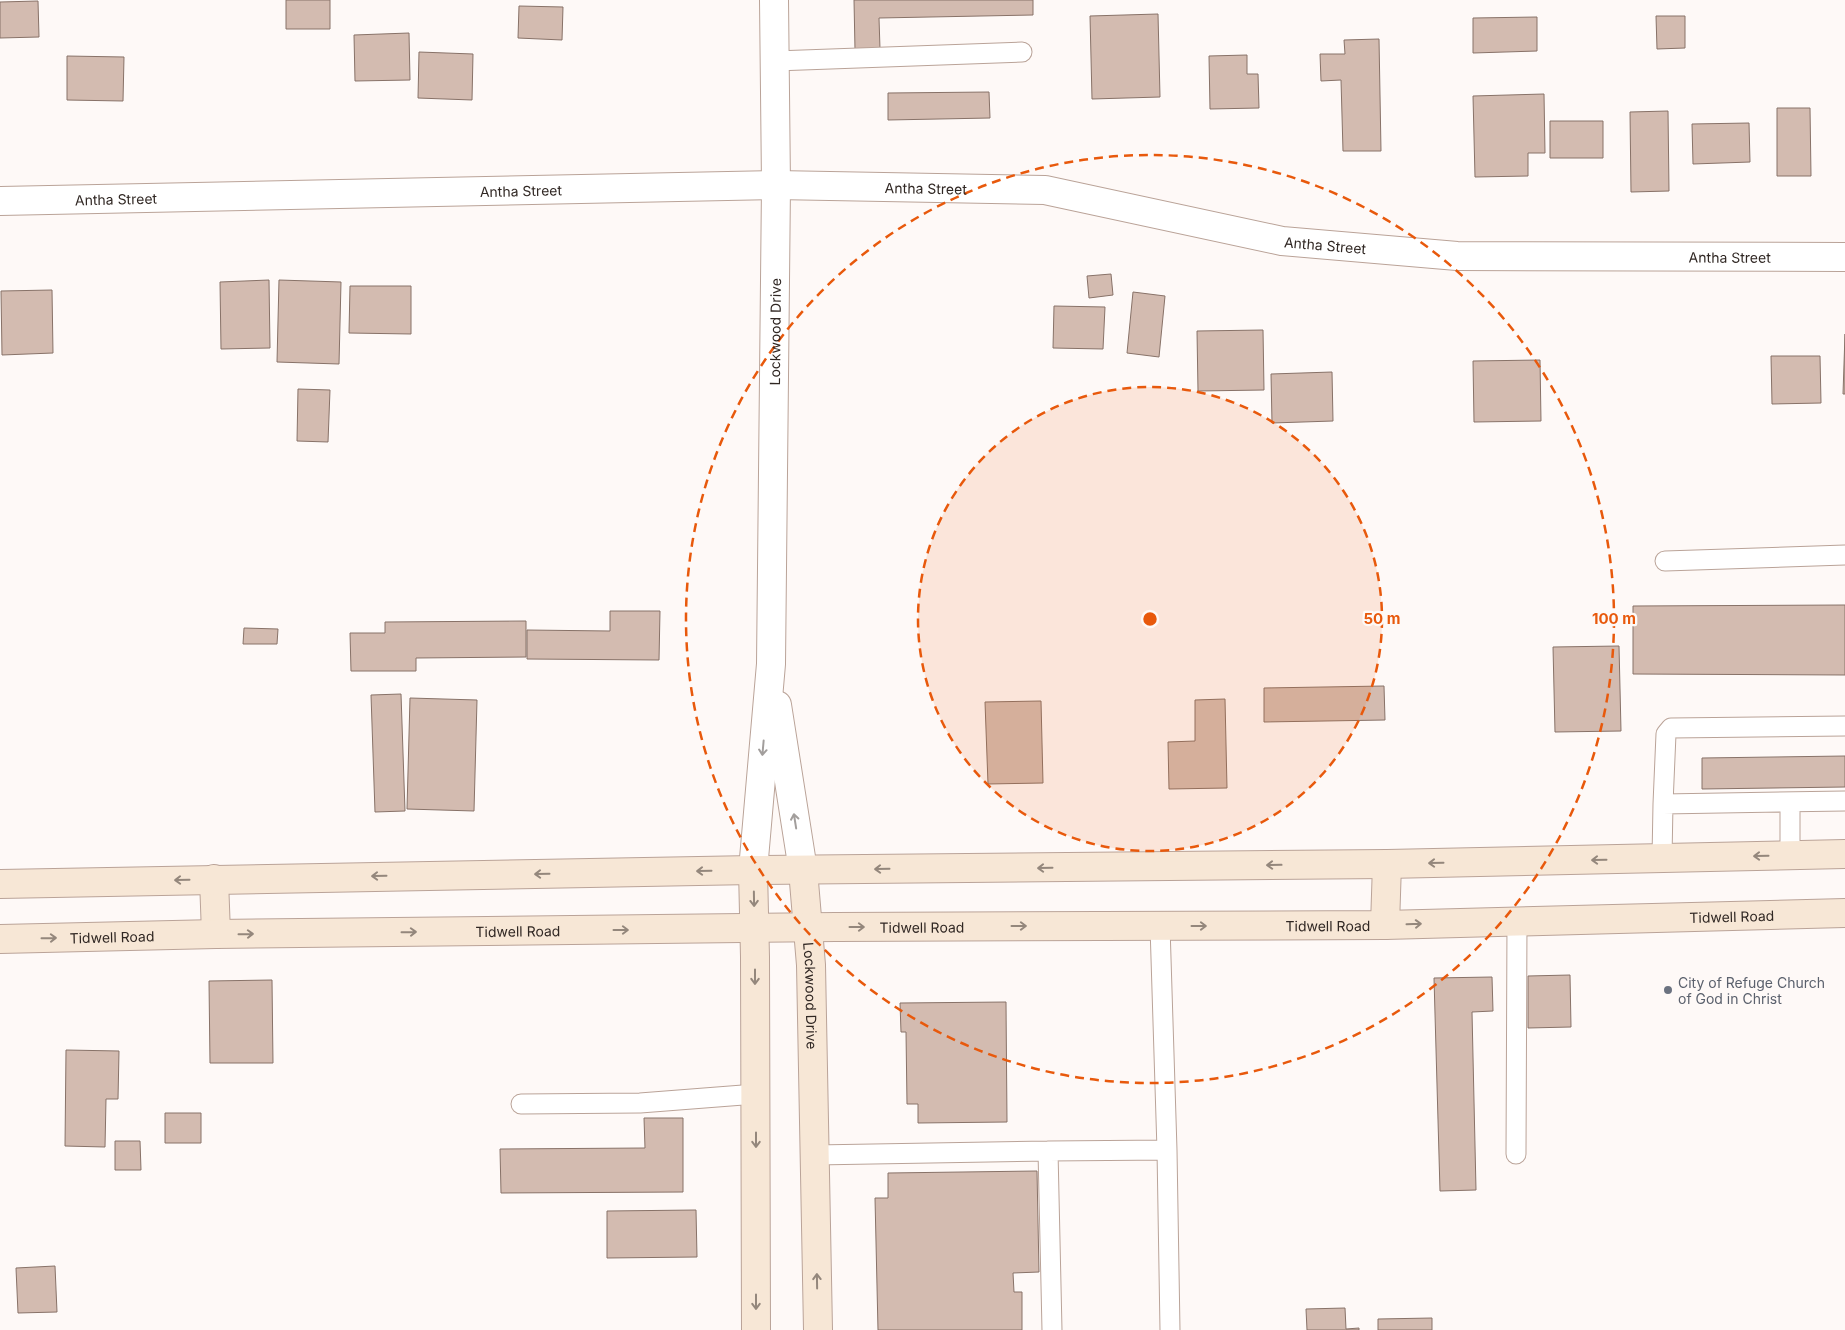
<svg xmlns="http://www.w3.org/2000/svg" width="1845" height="1330" viewBox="0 0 1845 1330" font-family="Inter,sans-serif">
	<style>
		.building { fill: #d3bbb0; stroke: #887268 }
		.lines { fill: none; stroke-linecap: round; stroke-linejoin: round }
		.service-casing { stroke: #baa398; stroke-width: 21 }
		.minor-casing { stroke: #baa398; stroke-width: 30 }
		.secondary-casing { stroke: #baa398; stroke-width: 30 }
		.service { stroke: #fff; stroke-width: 19 }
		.minor { stroke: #fff; stroke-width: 28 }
		.secondary { stroke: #f7e7d6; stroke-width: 28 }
		.oneway { stroke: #a29e9c }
		.oneway2 { stroke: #94877c }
		.ring { fill: none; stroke: #e8590c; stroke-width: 2.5; stroke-dasharray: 9 6 }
		.worship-dot { fill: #6b7280; stroke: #fef9f7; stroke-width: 2 }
		.labels { text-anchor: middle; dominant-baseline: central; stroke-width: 4.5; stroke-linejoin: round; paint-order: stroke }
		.street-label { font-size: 14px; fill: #302723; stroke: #fef9f7 }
		.worship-label { font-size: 14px; fill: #5b616d; stroke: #fef9f7; text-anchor: start }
		.centre { fill: #e8590c; stroke: #fef9f7; stroke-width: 2.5 }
		.ring-label { font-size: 15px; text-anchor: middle; font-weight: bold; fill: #e8590c; stroke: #fef9f7; stroke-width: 4.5; stroke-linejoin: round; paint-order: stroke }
	</style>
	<rect width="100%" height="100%" fill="#fef9f7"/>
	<!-- building -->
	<path class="building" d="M 286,0 L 330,0 L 330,29 L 286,29 Z
		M 854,0 L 1033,0 L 1033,15 L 879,18 L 880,49 L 855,50 Z
		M 38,1 L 39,37 L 0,38 L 0,2 Z
		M 519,6 L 563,7 L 562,40 L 518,38 Z
		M 1158,14 L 1160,97 L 1092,99 L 1090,16 Z
		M 1656,16 L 1685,16 L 1685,48 L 1657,49 Z
		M 1537,17 L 1537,51 L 1473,53 L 1473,18 Z
		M 409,33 L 410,80 L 355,81 L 354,35 Z
		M 1379,39 L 1381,151 L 1343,151 L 1341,80 L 1321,81 L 1320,54 L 1345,54 L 1344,40 Z
		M 419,52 L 473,54 L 472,100 L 418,98 Z
		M 1247,55 L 1247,74 L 1258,74 L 1259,108 L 1210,109 L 1209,56 Z
		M 67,56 L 124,57 L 123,101 L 67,100 Z
		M 989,92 L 990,118 L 888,120 L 888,93 Z
		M 1544,94 L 1545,153 L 1528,153 L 1528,176 L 1475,177 L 1473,96 Z
		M 1777,108 L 1810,108 L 1811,176 L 1777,176 Z
		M 1668,111 L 1669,191 L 1631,192 L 1630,112 Z
		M 1550,121 L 1603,121 L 1603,158 L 1550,158 Z
		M 1749,123 L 1750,162 L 1693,164 L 1692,124 Z
		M 1111,274 L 1113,295 L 1089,298 L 1087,276 Z
		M 269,280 L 270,348 L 221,349 L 220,282 Z
		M 279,280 L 341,282 L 339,364 L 277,362 Z
		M 350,286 L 411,286 L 411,334 L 349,333 Z
		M 52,290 L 53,353 L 2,355 L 1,291 Z
		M 1133,292 L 1165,296 L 1159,357 L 1127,353 Z
		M 1054,306 L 1105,307 L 1103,349 L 1053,348 Z
		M 1263,330 L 1264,390 L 1198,391 L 1197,331 Z
		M 1845,334 L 1845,394 L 1843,394 Z
		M 1771,356 L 1820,356 L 1821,403 L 1772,404 Z
		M 1540,360 L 1541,421 L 1474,422 L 1473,361 Z
		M 1332,372 L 1333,421 L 1272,423 L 1271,374 Z
		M 298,389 L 330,390 L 328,442 L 297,441 Z
		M 1845,605 L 1845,675 L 1633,674 L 1633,606 Z
		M 610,611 L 660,611 L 659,660 L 527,659 L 527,630 L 610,631 Z
		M 526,621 L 526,657 L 416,658 L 416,671 L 351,671 L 350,633 L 385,633 L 385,622 Z
		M 244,628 L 278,629 L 277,644 L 243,644 Z
		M 1619,646 L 1621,731 L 1555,732 L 1553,647 Z
		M 1384,686 L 1385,720 L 1264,722 L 1264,688 Z
		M 401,694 L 405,811 L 375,812 L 371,695 Z
		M 410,698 L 477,700 L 474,811 L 407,809 Z
		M 1225,699 L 1227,788 L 1169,789 L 1168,742 L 1195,741 L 1195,700 Z
		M 1041,701 L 1043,783 L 988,784 L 985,702 Z
		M 1845,756 L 1845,787 L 1702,789 L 1702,758 Z
		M 1570,975 L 1571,1027 L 1528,1028 L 1528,976 Z
		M 1492,977 L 1493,1011 L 1472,1012 L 1476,1190 L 1440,1191 L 1434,978 Z
		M 272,980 L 273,1063 L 210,1063 L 209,981 Z
		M 1006,1002 L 1007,1122 L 918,1123 L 918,1104 L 907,1104 L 906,1032 L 901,1032 L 900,1003 Z
		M 66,1050 L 119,1051 L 118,1099 L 106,1099 L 105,1147 L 65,1146 Z
		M 165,1113 L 201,1113 L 201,1143 L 165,1143 Z
		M 644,1118 L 683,1118 L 683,1192 L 501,1193 L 500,1149 L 645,1148 Z
		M 115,1141 L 140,1141 L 141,1170 L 115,1170 Z
		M 1037,1171 L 1039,1272 L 1013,1273 L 1014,1292 L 1022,1292 L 1022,1330 L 878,1330 L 875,1198 L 888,1198 L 888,1173 Z
		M 696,1210 L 697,1257 L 607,1258 L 607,1211 Z
		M 55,1266 L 57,1312 L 18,1313 L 16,1268 Z
		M 1345,1308 L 1346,1329 L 1359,1328 L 1359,1330 L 1307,1330 L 1306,1309 Z
		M 1432,1318 L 1432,1330 L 1378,1330 L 1378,1319 Z"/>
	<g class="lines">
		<!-- service casing -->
		<g class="service-casing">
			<path id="service" d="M 775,61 L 1022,52
				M 1665,561 L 1845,555
				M 1790,802 L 1790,856
				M 1663,804 L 1666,734 L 1671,728 L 1845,726
				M 1662,858 L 1663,804 L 1845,801
				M 521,1104 L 640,1103 L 756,1094
				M 1167,1150 L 1170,1330
				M 1516,1154 L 1517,922
				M 815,1155 L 1048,1151
				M 1052,1330 L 1048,1151 L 1167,1150 L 1160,926"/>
		</g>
		<!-- minor casing -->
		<g class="minor-casing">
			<g id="minor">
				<path id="s1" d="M 0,201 L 776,185 L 1045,190 L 1282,241 L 1457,256 L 1845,257"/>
				<path d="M 777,705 L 803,870"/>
				<path id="s2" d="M 753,870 L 771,664 L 776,185 L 774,0"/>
			</g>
		</g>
		<!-- secondary casing -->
		<g class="secondary-casing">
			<g id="secondary">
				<path d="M 753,870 L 755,957 L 756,1330"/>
				<path id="s3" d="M 803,870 L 811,965 L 818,1330"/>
				<path d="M 214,879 L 216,934"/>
				<path d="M 0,884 L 753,870 L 1387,864 L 1845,854"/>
				<path d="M 1385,925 L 1387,864"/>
				<path id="s4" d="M 0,939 L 216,934 L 836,927 L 1385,925 L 1845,913"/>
			</g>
		</g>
		<!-- service -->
		<use href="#service" class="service"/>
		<!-- minor -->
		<use href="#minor" class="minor"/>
		<!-- secondary -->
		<use href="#secondary" class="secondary"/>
	</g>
	<!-- one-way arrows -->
	<defs><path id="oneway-shaft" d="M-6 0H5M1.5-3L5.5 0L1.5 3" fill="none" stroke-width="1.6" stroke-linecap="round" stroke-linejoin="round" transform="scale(1.25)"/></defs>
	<g class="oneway">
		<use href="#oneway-shaft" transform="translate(763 748) rotate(95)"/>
		<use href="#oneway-shaft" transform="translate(795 821) rotate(-99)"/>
	</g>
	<g class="oneway2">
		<use href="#oneway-shaft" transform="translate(1761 856) rotate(179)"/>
		<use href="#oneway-shaft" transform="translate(1599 860) rotate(179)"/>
		<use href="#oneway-shaft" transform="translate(1436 863) rotate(179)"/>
		<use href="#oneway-shaft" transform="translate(1274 865) rotate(179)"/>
		<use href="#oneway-shaft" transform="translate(1045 868) rotate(179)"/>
		<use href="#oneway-shaft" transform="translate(882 869) rotate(179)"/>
		<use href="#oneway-shaft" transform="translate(704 871) rotate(179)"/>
		<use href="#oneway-shaft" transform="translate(542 874) rotate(179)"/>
		<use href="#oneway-shaft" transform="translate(379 876) rotate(179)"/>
		<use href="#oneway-shaft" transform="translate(182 880) rotate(179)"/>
		<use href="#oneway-shaft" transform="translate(754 899) rotate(89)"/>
		<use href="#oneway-shaft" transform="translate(1414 924) rotate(-2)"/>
		<use href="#oneway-shaft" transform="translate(1019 926)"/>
		<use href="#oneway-shaft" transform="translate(1199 926)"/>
		<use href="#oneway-shaft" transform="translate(857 927)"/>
		<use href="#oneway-shaft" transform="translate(621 930)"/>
		<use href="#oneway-shaft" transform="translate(409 932) rotate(-1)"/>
		<use href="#oneway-shaft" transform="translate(246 934) rotate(-1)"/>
		<use href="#oneway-shaft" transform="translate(49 938) rotate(-1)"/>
		<use href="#oneway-shaft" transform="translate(755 977) rotate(90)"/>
		<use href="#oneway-shaft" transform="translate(756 1140) rotate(90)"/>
		<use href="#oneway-shaft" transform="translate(817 1281) rotate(-91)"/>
		<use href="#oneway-shaft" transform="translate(756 1302) rotate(90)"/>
	</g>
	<!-- distance rings -->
	<circle cx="1150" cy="619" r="232" fill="#e8590c" fill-opacity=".12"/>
	<g class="ring">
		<circle cx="1150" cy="619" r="232"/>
		<circle cx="1150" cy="619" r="464"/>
	</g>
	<!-- markers -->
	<circle class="worship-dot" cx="1668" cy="990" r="5"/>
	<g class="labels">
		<!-- street labels -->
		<g class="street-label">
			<text stroke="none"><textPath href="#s1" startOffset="926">Antha Street</textPath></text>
			<text stroke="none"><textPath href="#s1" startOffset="521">Antha Street</textPath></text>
			<text stroke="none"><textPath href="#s1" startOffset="116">Antha Street</textPath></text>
			<text stroke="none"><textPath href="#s1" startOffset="1331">Antha Street</textPath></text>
			<text stroke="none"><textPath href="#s1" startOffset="1736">Antha Street</textPath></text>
			<text stroke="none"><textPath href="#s2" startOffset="539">Lockwood Drive</textPath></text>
			<text stroke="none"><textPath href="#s4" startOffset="1732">Tidwell Road</textPath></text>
			<text stroke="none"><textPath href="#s4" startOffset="1328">Tidwell Road</textPath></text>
			<text stroke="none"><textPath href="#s4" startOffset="922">Tidwell Road</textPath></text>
			<text stroke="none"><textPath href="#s4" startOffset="518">Tidwell Road</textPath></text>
			<text stroke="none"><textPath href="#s4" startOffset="112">Tidwell Road</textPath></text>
			<text stroke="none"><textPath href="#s3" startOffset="126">Lockwood Drive</textPath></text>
		</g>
		<!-- worship labels -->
		<g class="worship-label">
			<text x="1678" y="982">City of Refuge Church<tspan x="1678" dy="16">of God in Christ</tspan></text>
		</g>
	</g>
	<circle cx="1150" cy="619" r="8" class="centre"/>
	<g class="ring-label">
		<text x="1382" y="624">50 m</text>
		<text x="1614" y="624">100 m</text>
	</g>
</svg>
